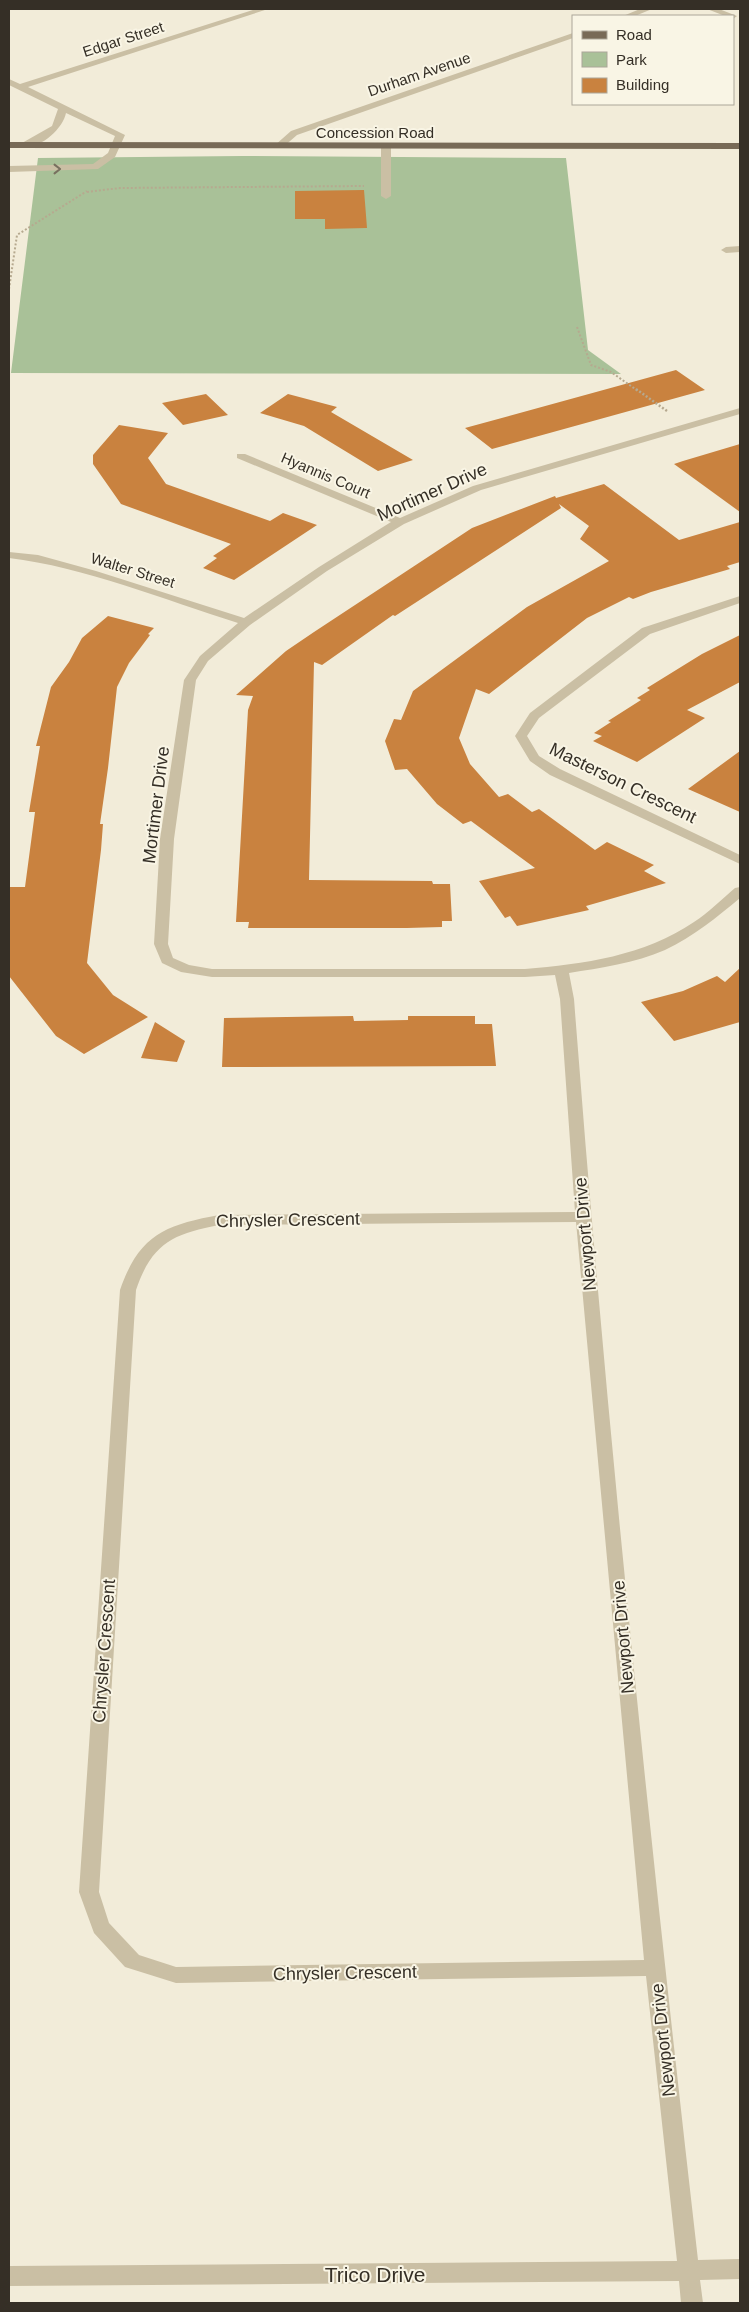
<svg xmlns="http://www.w3.org/2000/svg" width="749" height="2312" viewBox="0 0 749 2312" font-family="Helvetica,sans-serif">
	<style>
		.green { fill: #a9c198 }
		.building { fill: #c9823f }
		.lines { fill: none; stroke-linecap: round; stroke-linejoin: round }
		.path-far1 { stroke: #b6a98f; stroke-width: 2; stroke-dasharray: 2 2; stroke-linecap: butt }
		.path { stroke: #b6a98f; stroke-width: 2.5; stroke-dasharray: 2 2; stroke-linecap: butt }
		.minor { fill: #cabfa4; fill-rule: evenodd }
		.major { fill: #786a57; fill-rule: evenodd }
		.oneway { stroke: #78705f }
		.labels { text-anchor: middle; dominant-baseline: central; stroke-width: 4; stroke-linejoin: round; paint-order: stroke }
		.far-street-label { font-size: 15px; fill: #352f26; stroke: #f9f5e5 }
		.street-label { font-size: 18px; fill: #352f26; stroke: #f9f5e5 }
		.near-street-label { font-size: 21px; fill: #352f26; stroke: #f9f5e5 }
	</style>
	<rect width="100%" height="100%" fill="#f2ecd9"/>
	<!-- green -->
	<path class="green" d="M 242,156 L 566,158 L 588,350 L 621,374 L 11,373 L 38,158 Z"/>
	<!-- building -->
	<path class="building" d="M 364,190 L 367,228 L 325,229 L 325,219 L 295,219 L 295,191 Z
		M 676,370 L 705,390 L 492,449 L 465,428 Z
		M 206,394 L 228,415 L 183,425 L 162,403 Z
		M 288,394 L 337,407 L 331,412 L 413,460 L 378,471 L 304,426 L 260,413 Z
		M 119,425 L 168,433 L 148,458 L 166,484 L 270,521 L 283,513 L 317,525 L 234,580 L 203,568 L 217,558 L 213,556 L 231,544 L 121,504 L 93,464 L 93,455 Z
		M 740,444 L 740,512 L 674,464 L 683,461 Z
		M 604,484 L 679,540 L 740,522 L 740,562 L 727,566 L 730,569 L 651,592 L 633,599 L 629,597 L 587,618 L 489,694 L 476,689 L 459,738 L 470,764 L 499,797 L 508,794 L 532,812 L 539,809 L 595,850 L 607,842 L 654,865 L 644,871 L 666,883 L 586,906 L 589,910 L 517,926 L 510,916 L 505,918 L 479,881 L 535,868 L 471,821 L 463,824 L 437,804 L 407,769 L 395,770 L 385,741 L 394,719 L 401,720 L 413,691 L 527,607 L 609,561 L 580,539 L 589,526 L 559,504 L 561,508 L 395,616 L 393,615 L 322,665 L 314,662 L 309,880 L 432,881 L 433,884 L 450,884 L 452,921 L 442,921 L 442,927 L 407,928 L 248,928 L 249,922 L 236,922 L 248,710 L 253,696 L 236,695 L 286,651 L 314,632 L 472,528 L 555,496 L 556,498 Z
		M 108,616 L 154,628 L 148,634 L 150,635 L 129,663 L 117,687 L 108,768 L 100,824 L 103,824 L 101,850 L 87,963 L 113,995 L 148,1017 L 84,1054 L 56,1036 L 9,976 L 9,887 L 25,887 L 35,812 L 29,812 L 40,746 L 36,746 L 51,687 L 69,662 L 82,638 Z
		M 740,635 L 740,682 L 687,710 L 705,718 L 637,762 L 593,741 L 602,736 L 594,733 L 611,722 L 608,721 L 641,700 L 637,698 L 650,690 L 647,688 L 702,654 Z
		M 740,751 L 740,812 L 688,789 Z
		M 740,968 L 740,1022 L 674,1041 L 641,1002 L 683,991 L 717,976 L 725,982 Z
		M 353,1016 L 354,1021 L 408,1020 L 408,1016 L 475,1016 L 475,1024 L 492,1024 L 496,1066 L 222,1067 L 224,1018 Z
		M 155,1022 L 185,1041 L 177,1062 L 141,1058 Z"/>
	<g class="lines">
		<!-- path-far1 -->
		<path class="path-far1" d="M 87,192 L 120,188 L 364,186
			M 9,289 L 17,235 L 87,191
			M 577,327 L 591,365 L 611,372 L 638,391"/>
		<!-- path -->
		<path class="path" d="M 636,389 L 667,411"/>
		<!-- minor -->
		<path class="minor" d="M 256,9 L 268,9 L 28,87 L 125,135 L 115,157 L 98,169 L 9,172 L 9,166 L 93,164 L 108,153 L 115,136 L 66,113 C 63,129 39,150 22,147 L 22,143 L 52,126 L 58,109 L 9,85 L 9,79 L 20,84 Z
			M 640,9 L 652,9 L 635,16 L 623,16 Z
			M 707,9 L 719,9 L 737,16 L 733,19 L 733,16 L 725,16 Z
			M 573,33 L 573,38 L 297,135 L 282,148 L 274,146 L 291,131 Z
			M 386,143 L 391,146 L 391,196 L 386,199 L 381,196 L 381,146 Z
			M 740,246 L 740,252 L 726,253 L 721,250 L 726,247 Z
			M 740,408 L 740,414 L 481,490 L 404,524 L 327,571 L 250,625 L 208,661 L 196,680 L 174,839 L 168,944 L 173,958 L 189,965 L 212,969 L 525,969 C 584,964 644,956 694,922 C 708,913 722,899 735,888 L 740,887 L 740,898 C 717,917 693,937 665,950 C 635,963 600,968 569,973 L 574,999 C 606,1420 650,1841 698,2260 L 740,2259 L 740,2279 L 700,2280 L 703,2303 L 681,2303 L 679,2281 L 9,2286 L 9,2266 L 677,2261 L 646,1976 L 176,1983 L 125,1967 L 94,1933 L 79,1892 L 120,1290 C 139,1235 165,1225 219,1215 L 575,1212 L 560,999 L 555,975 L 525,977 L 212,977 L 181,972 L 162,963 L 154,944 L 160,839 L 184,680 L 200,656 L 238,623 C 165,600 84,567 9,558 L 9,552 L 38,555 L 96,571 L 244,618 L 319,567 L 391,522 L 237,458 L 237,454 L 245,454 L 400,518 L 473,486 ZM 576,1222 L 644,1960 L 176,1967 L 139,1955 L 109,1923 L 99,1892 L 136,1290 C 152,1243 173,1234 219,1225 Z
			M 740,596 L 740,603 L 650,634 L 539,718 L 527,736 L 539,756 L 560,769 L 740,855 L 740,864 L 550,775 L 530,761 L 515,736 L 530,713 L 642,628 Z"/>
		<!-- major -->
		<path class="major" d="M 9,142 L 740,143 L 740,149 L 9,148 Z"/>
	</g>
	<!-- one-way arrows -->
	<defs><path id="oneway-chevron" d="M-2-3.5L2.5 0L-2 3.5" fill="none" stroke-width="1.6" stroke-linecap="round" stroke-linejoin="round" transform="scale(1.25)"/></defs>
	<use class="oneway" href="#oneway-chevron" transform="translate(57 169)"/>
	<g class="labels">
		<!-- far-street labels -->
		<g class="far-street-label">
			<text transform="translate(123 39) rotate(-18)">Edgar Street</text>
			<text transform="translate(419 74) rotate(-19)">Durham Avenue</text>
			<text x="375" y="132">Concession Road</text>
			<text transform="translate(326 475) rotate(23)">Hyannis Court</text>
			<text transform="translate(133 570) rotate(17)">Walter Street</text>
		</g>
		<!-- street labels -->
		<g class="street-label">
			<text transform="translate(432 492) rotate(-24)">Mortimer Drive</text>
			<text transform="translate(623 783) rotate(26)">Masterson Crescent</text>
			<text transform="translate(156 805) rotate(-83)">Mortimer Drive</text>
			<text transform="translate(288 1220) rotate(-1)">Chrysler Crescent</text>
			<text transform="translate(585 1234) rotate(-95)">Newport Drive</text>
			<text transform="translate(623 1637) rotate(-95)">Newport Drive</text>
			<text transform="translate(104 1651) rotate(-86)">Chrysler Crescent</text>
			<text transform="translate(345 1973) rotate(-1)">Chrysler Crescent</text>
			<text transform="translate(663 2040) rotate(-96)">Newport Drive</text>
		</g>
		<!-- near-street labels -->
		<g class="near-street-label">
			<text x="375" y="2274">Trico Drive</text>
		</g>
	</g>
	<!-- border -->
	<rect width="749" height="2312" fill="none" stroke="#352f26" stroke-width="20"/>
	<!-- legend -->
	<rect x="572" y="15" width="162" height="90" fill="#f9f5e5" stroke="#aba699"/>
	<rect x="582" y="31" width="25" height="8" fill="#786a57" stroke="#aba699"/>
	<text x="616" y="40" font-size="15" fill="#352f26">Road</text>
	<rect x="582" y="52" width="25" height="15" fill="#a9c198" stroke="#aba699"/>
	<text x="616" y="65" font-size="15" fill="#352f26">Park</text>
	<rect x="582" y="78" width="25" height="15" fill="#c9823f" stroke="#aba699"/>
	<text x="616" y="90" font-size="15" fill="#352f26">Building</text>
</svg>
